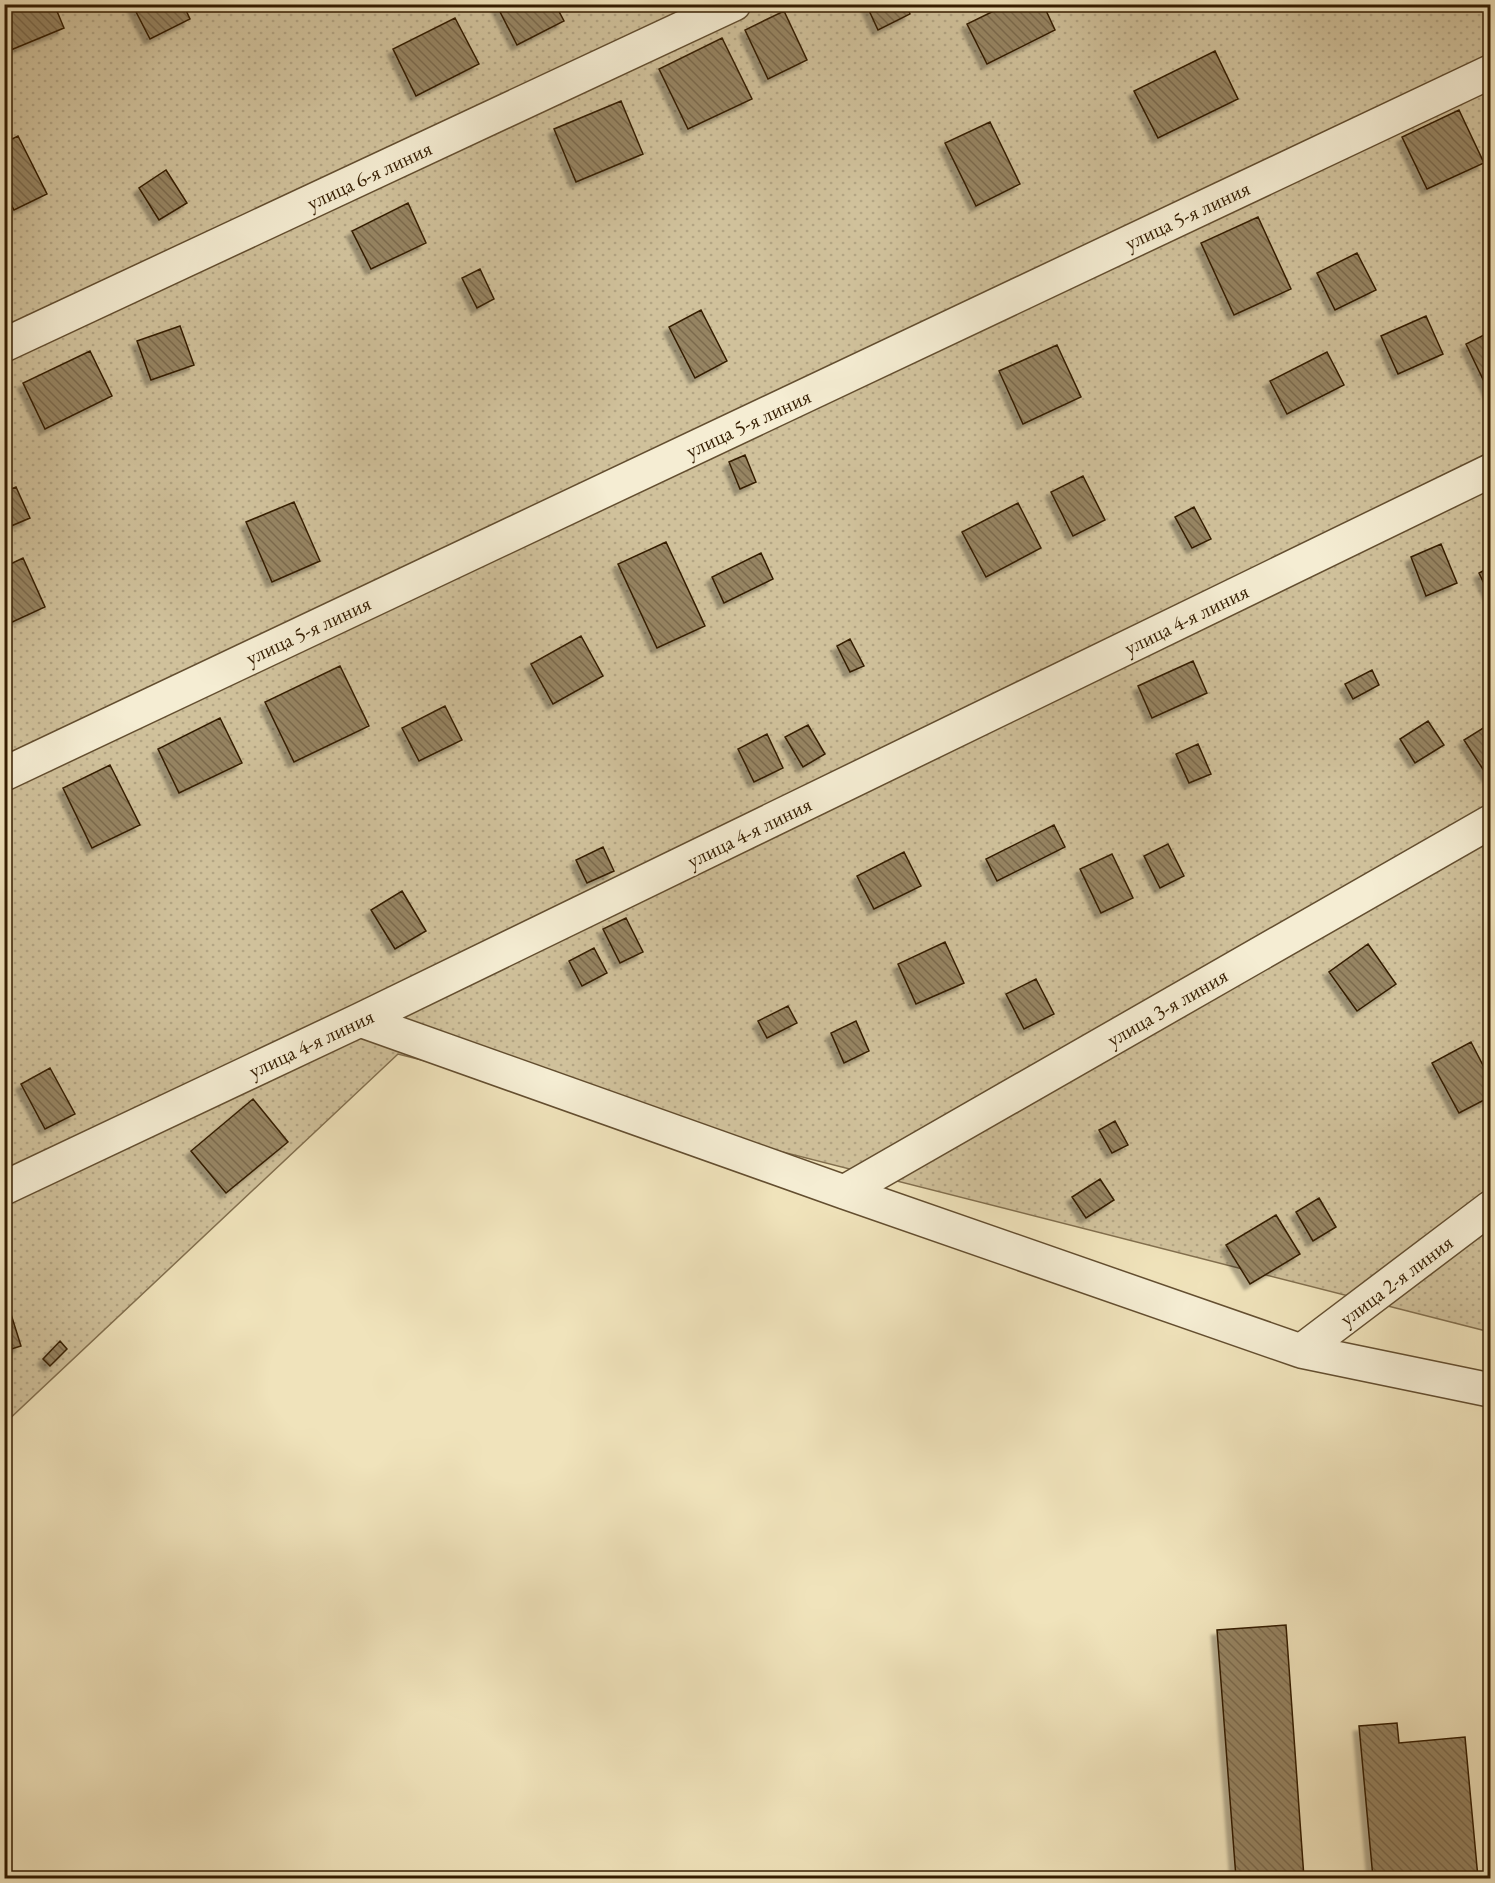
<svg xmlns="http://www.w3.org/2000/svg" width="1495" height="1883" viewBox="0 0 1495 1883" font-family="'EB Garamond',serif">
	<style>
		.park { fill: url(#park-dots); stroke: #826f4e; stroke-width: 1.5 }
		.building { fill: url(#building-back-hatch); stroke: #341d01; stroke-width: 1.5; filter: url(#shadow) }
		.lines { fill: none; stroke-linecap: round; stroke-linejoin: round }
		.street-casing { stroke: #634e30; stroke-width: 36 }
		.street { stroke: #f5edd3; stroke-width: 33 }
		.labels { text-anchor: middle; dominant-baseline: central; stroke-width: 4.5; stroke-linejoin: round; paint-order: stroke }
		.street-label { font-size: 21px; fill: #341d01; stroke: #f5edd3 }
	</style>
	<defs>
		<pattern id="park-dots" width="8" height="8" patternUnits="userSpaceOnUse" patternTransform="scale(1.5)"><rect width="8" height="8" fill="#d0c19b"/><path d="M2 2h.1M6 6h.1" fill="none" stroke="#b3a584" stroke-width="1.8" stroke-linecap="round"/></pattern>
		<pattern id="building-back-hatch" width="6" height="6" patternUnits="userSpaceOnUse" patternTransform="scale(1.5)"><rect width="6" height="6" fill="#968462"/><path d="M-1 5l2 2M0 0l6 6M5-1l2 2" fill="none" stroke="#7b6b4e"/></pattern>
		<filter id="shadow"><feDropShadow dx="-5.5" dy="5.5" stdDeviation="1.5" flood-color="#0004"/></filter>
	</defs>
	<rect width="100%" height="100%" fill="#f0e3bb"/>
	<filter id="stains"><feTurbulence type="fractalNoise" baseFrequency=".00333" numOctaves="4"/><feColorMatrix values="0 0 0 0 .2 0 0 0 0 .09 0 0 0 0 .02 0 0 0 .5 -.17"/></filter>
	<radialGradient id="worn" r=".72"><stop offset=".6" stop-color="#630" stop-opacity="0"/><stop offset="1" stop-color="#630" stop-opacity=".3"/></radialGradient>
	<!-- park -->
	<path class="park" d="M 5,5 L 1490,5 L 1490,1332 L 398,1054 L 5,1423 Z"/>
	<!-- building -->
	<path class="building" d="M 4,4 L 54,4 L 64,28 L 6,52 L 4,47 Z
		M 132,4 L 183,4 L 190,19 L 150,39 Z
		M 496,4 L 555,4 L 564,21 L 517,45 Z
		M 866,4 L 906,4 L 910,14 L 878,30 Z
		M 1008,4 L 1043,4 L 1055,30 L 987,64 L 967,24 Z
		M 784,11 L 807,60 L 768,79 L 745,30 Z
		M 455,18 L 479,64 L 416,96 L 393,49 Z
		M 722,38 L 752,99 L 688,129 L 659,69 Z
		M 1215,51 L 1238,99 L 1158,138 L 1134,91 Z
		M 621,101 L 643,154 L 576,182 L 554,129 Z
		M 1459,110 L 1484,163 L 1427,189 L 1402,137 Z
		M 990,122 L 1020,184 L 976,206 L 945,143 Z
		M 18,136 L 47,194 L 14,210 L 4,191 L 4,143 Z
		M 166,170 L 187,203 L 159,220 L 139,188 Z
		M 408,203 L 426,243 L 371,269 L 352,231 Z
		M 1258,217 L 1291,289 L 1234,315 L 1201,243 Z
		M 1357,253 L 1376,290 L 1335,310 L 1317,273 Z
		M 480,269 L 494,299 L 477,308 L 462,278 Z
		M 701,310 L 727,361 L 695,378 L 669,327 Z
		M 1426,316 L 1443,354 L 1398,374 L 1381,336 Z
		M 180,326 L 194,365 L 151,380 L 137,341 Z
		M 1490,332 L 1490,394 L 1466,344 Z
		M 1057,345 L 1081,397 L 1023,424 L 999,371 Z
		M 90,351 L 112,396 L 45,429 L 23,383 Z
		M 1327,352 L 1344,385 L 1287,414 L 1270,381 Z
		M 745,455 L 756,482 L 740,489 L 729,462 Z
		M 1083,476 L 1105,520 L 1073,536 L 1051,492 Z
		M 16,487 L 30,518 L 4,529 L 4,492 Z
		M 294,502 L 320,561 L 272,582 L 246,522 Z
		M 1018,503 L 1041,548 L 986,577 L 962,532 Z
		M 1194,507 L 1211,539 L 1192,548 L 1175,517 Z
		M 666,542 L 705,626 L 657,648 L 618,564 Z
		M 1441,544 L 1457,583 L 1426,596 L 1411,557 Z
		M 761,553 L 773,579 L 724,603 L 712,577 Z
		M 23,558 L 45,607 L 8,624 L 4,615 L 4,567 Z
		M 1490,567 L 1490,596 L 1479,573 Z
		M 581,636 L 603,676 L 553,704 L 531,664 Z
		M 850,639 L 864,666 L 850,672 L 837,646 Z
		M 1193,661 L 1207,693 L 1152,718 L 1138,686 Z
		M 340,666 L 369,726 L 294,762 L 265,702 Z
		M 1372,670 L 1379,685 L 1353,699 L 1345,684 Z
		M 445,706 L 462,740 L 419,761 L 402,728 Z
		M 220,718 L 242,763 L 179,793 L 158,749 Z
		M 1428,721 L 1444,745 L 1415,763 L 1400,739 Z
		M 808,725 L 825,754 L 803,767 L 785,737 Z
		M 1488,725 L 1490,730 L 1490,775 L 1488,777 L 1464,740 Z
		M 767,734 L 783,768 L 754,782 L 738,749 Z
		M 1198,744 L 1211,774 L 1189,783 L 1176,754 Z
		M 110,765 L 140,825 L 92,848 L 63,788 Z
		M 1054,825 L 1065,847 L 997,881 L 986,859 Z
		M 1168,844 L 1184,876 L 1160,888 L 1144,856 Z
		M 603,847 L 614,871 L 587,883 L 576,860 Z
		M 904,852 L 921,886 L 874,909 L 857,876 Z
		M 1112,854 L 1133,898 L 1101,913 L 1080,869 Z
		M 402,891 L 426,931 L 395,949 L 371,910 Z
		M 626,918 L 643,952 L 620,963 L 603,929 Z
		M 945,942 L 964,983 L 916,1004 L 898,964 Z
		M 1368,944 L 1396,984 L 1357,1011 L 1329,972 Z
		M 594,948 L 607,973 L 582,986 L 569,961 Z
		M 1036,979 L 1054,1014 L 1024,1029 L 1006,994 Z
		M 788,1006 L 797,1023 L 767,1038 L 758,1021 Z
		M 856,1021 L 869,1051 L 844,1063 L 831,1033 Z
		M 1471,1042 L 1490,1079 L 1490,1097 L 1459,1113 L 1432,1063 Z
		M 50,1068 L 75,1114 L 45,1129 L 21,1084 Z
		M 253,1099 L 288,1142 L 226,1193 L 191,1151 Z
		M 1115,1121 L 1128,1145 L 1112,1153 L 1099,1130 Z
		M 1100,1179 L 1114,1200 L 1086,1218 L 1072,1197 Z
		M 1319,1198 L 1336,1227 L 1313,1241 L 1296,1212 Z
		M 1276,1215 L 1300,1254 L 1250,1284 L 1226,1245 Z
		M 10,1311 L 21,1346 L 5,1351 L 4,1312 Z
		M 60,1341 L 67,1349 L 50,1366 L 43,1359 Z
		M 1286,1625 L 1304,1878 L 1236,1878 L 1217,1630 Z
		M 1397,1723 L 1399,1743 L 1465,1737 L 1478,1878 L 1373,1878 L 1359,1726 Z"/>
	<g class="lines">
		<!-- street casing -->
		<g class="street-casing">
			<path id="street" d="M 4,345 L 734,4
				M 4,774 L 1490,72
				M 360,1020 L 844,1192 L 1301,1351 L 1490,1390
				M 4,1188 L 360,1020 L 1490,471
				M 844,1192 L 1490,822
				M 1301,1351 L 1490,1208"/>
		</g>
		<!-- street -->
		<use href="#street" class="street"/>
	</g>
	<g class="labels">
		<!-- street labels -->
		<g class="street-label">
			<text transform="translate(369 175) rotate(-25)">улица 6-я линия</text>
			<text transform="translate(1187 215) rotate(-25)">улица 5-я линия</text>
			<text transform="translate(748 423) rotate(-25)">улица 5-я линия</text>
			<text transform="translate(1186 619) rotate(-26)">улица 4-я линия</text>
			<text transform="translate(308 630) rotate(-25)">улица 5-я линия</text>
			<text transform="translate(749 832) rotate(-26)">улица 4-я линия</text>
			<text transform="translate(1167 1007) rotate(-30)">улица 3-я линия</text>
			<text transform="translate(311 1043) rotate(-25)">улица 4-я линия</text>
			<text transform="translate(1396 1280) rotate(-37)">улица 2-я линия</text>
		</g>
	</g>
	<!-- margin -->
	<rect width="1495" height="1883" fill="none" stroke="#f0e3bb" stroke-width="24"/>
	<rect x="6" y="6" width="1483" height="1871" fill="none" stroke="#341d01" stroke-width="3"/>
	<rect x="12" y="12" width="1471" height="1859" fill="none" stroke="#341d01" stroke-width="1.5"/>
	<rect width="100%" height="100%" filter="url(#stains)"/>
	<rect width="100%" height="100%" fill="url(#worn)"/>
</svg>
